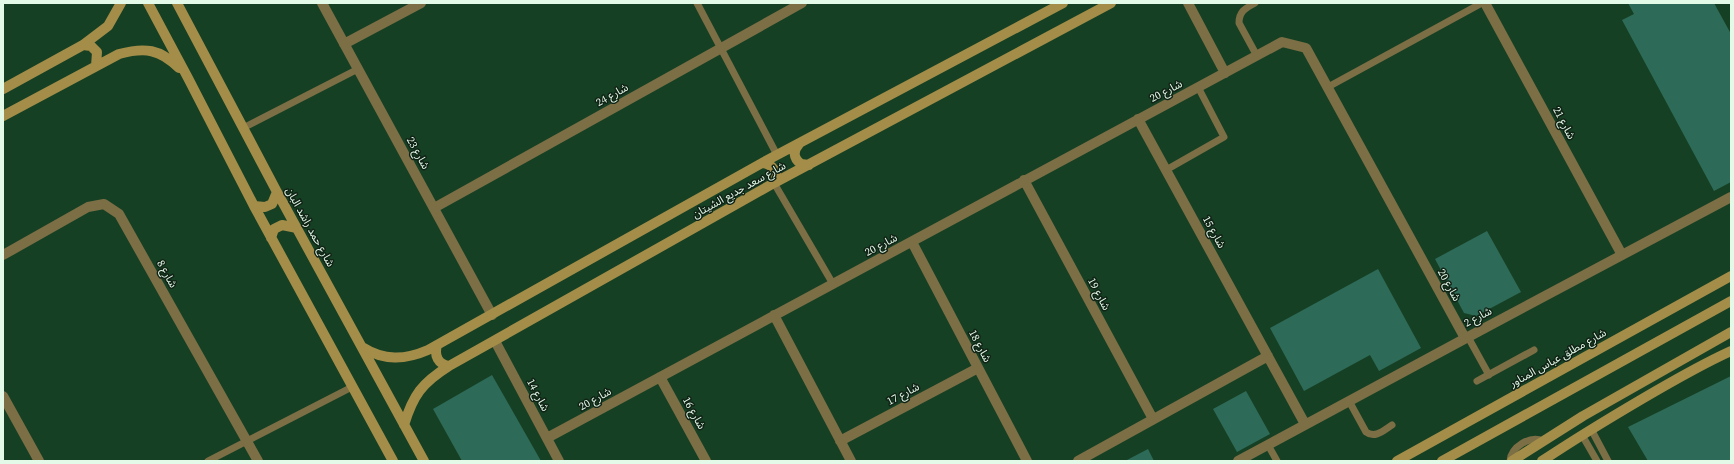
<svg xmlns="http://www.w3.org/2000/svg" width="1734" height="464" viewBox="0 0 1734 464" font-family="'Source Serif 4','Noto Sans Arabic',serif">
	<style>
		.building { fill: #2e6a58 }
		.lines { fill: none; stroke-linecap: round; stroke-linejoin: round }
		.lane { stroke: #7c6e45; stroke-width: 7 }
		.street { stroke: #7c6e45; stroke-width: 10 }
		.secondary { stroke: #a38d48; stroke-width: 10 }
		.labels { text-anchor: middle; dominant-baseline: central; stroke-width: 3; stroke-linejoin: round; paint-order: stroke }
		.street-label { font-size: 11px; fill: #e3fae8; stroke: #112316 }
	</style>
	<rect width="100%" height="100%" fill="#164024"/>
	<!-- building -->
	<path class="building" d="M 1628,3 L 1714,3 L 1731,34 L 1731,182 L 1714,191 L 1622,20 L 1634,14 Z
		M 1487,231 L 1521,292 L 1476,316 L 1464,313 L 1435,259 Z
		M 1378,269 L 1421,348 L 1379,371 L 1370,355 L 1304,391 L 1270,328 Z
		M 492,375 L 541,461 L 462,461 L 433,409 Z
		M 1731,376 L 1731,461 L 1648,461 L 1628,427 Z
		M 1246,391 L 1270,434 L 1237,452 L 1213,409 Z
		M 1148,449 L 1154,461 L 1125,461 Z"/>
	<g class="lines">
		<!-- lane -->
		<path class="lane" d="M 697,3 L 777,155
			M 1255,3 C 1246,8 1239,11 1239,23 L 1257,56
			M 1328,87 L 1482,3
			M 243,128 L 358,69
			M 1166,170 L 1224,137 L 1198,87
			M 774,183 L 833,284
			M 1468,337 L 1489,375
			M 1477,381 L 1534,350
			M 1349,401 L 1366,432 C 1375,439 1384,430 1392,425
			M 1591,429 L 1608,461
			M 1582,435 L 1597,461
			M 1268,445 L 1277,461
			M 208,461 L 352,387
			M 1510,461 C 1511,447 1530,435 1543,441"/>
		<!-- street -->
		<path class="street" d="M 322,3 L 492,315
			M 1188,3 L 1225,73
			M 1485,3 L 1622,255
			M 344,44 L 421,3
			M 1138,119 L 1305,424
			M 1024,180 L 1153,419
			M 434,208 L 802,3
			M 912,242 L 1027,461
			M 3,255 L 88,207 L 104,204 L 119,214 L 258,461
			M 774,315 L 851,461
			M 495,341 L 559,461
			M 660,377 L 706,461
			M 3,396 L 39,461
			M 547,438 L 1282,42 L 1306,48 L 1465,338
			M 840,441 L 978,368
			M 1078,461 L 1268,356
			M 1238,461 L 1468,337 L 1731,197"/>
		<!-- secondary -->
		<path class="secondary" d="M 148,3 L 188,78 L 254,206 L 393,461
			M 177,3 L 277,192 L 424,461
			M 83,45 L 91,46 L 97,52 L 96,66
			M 3,89 L 83,45 L 108,26 L 121,3
			M 3,116 L 119,54 C 145,47 160,49 179,68
			M 799,144 C 793,151 793,158 801,164 L 809,165
			M 762,163 C 773,164 780,173 774,183
			M 254,206 L 265,207 L 272,204 L 277,192
			M 271,238 L 274,229 L 282,225 L 297,228
			M 437,345 C 434,356 438,364 449,366
			M 362,347 C 384,361 405,360 428,350 L 762,163 L 1063,3
			M 404,425 C 413,395 422,383 449,366 L 774,183 L 1111,3
			M 1397,461 L 1731,276
			M 1442,461 L 1731,301
			M 1512,461 L 1583,416 L 1731,332
			M 1542,461 C 1575,439 1608,419 1642,399 C 1671,382 1700,365 1731,351"/>
	</g>
	<g class="labels">
		<!-- street labels -->
		<g class="street-label">
			<text transform="translate(1166 91) rotate(-28)">شارع 20</text>
			<text transform="translate(612 95) rotate(-29)">شارع 24</text>
			<text transform="translate(1564 123) rotate(62)">شارع 21</text>
			<text transform="translate(418 153) rotate(61)">شارع 23</text>
			<text transform="translate(739 190) rotate(-29)">شارع سعد جديع الشيتان</text>
			<text transform="translate(310 227) rotate(61)">شارع حمد راشد البان</text>
			<text transform="translate(1214 232) rotate(61)">شارع 15</text>
			<text transform="translate(881 245) rotate(-28)">شارع 20</text>
			<text transform="translate(167 274) rotate(61)">شارع 8</text>
			<text transform="translate(1449 285) rotate(61)">شارع 20</text>
			<text transform="translate(1099 294) rotate(62)">شارع 19</text>
			<text transform="translate(1478 317) rotate(-28)">شارع 2</text>
			<text transform="translate(980 346) rotate(62)">شارع 18</text>
			<text transform="translate(1558 358) rotate(-29)">شارع مطلق عباس المناور</text>
			<text transform="translate(903 394) rotate(-28)">شارع 17</text>
			<text transform="translate(538 395) rotate(62)">شارع 14</text>
			<text transform="translate(595 399) rotate(-29)">شارع 20</text>
			<text transform="translate(694 413) rotate(61)">شارع 16</text>
		</g>
	</g>
	<!-- border -->
	<rect width="1734" height="464" fill="none" stroke="#e3fae8" stroke-width="8"/>
</svg>
